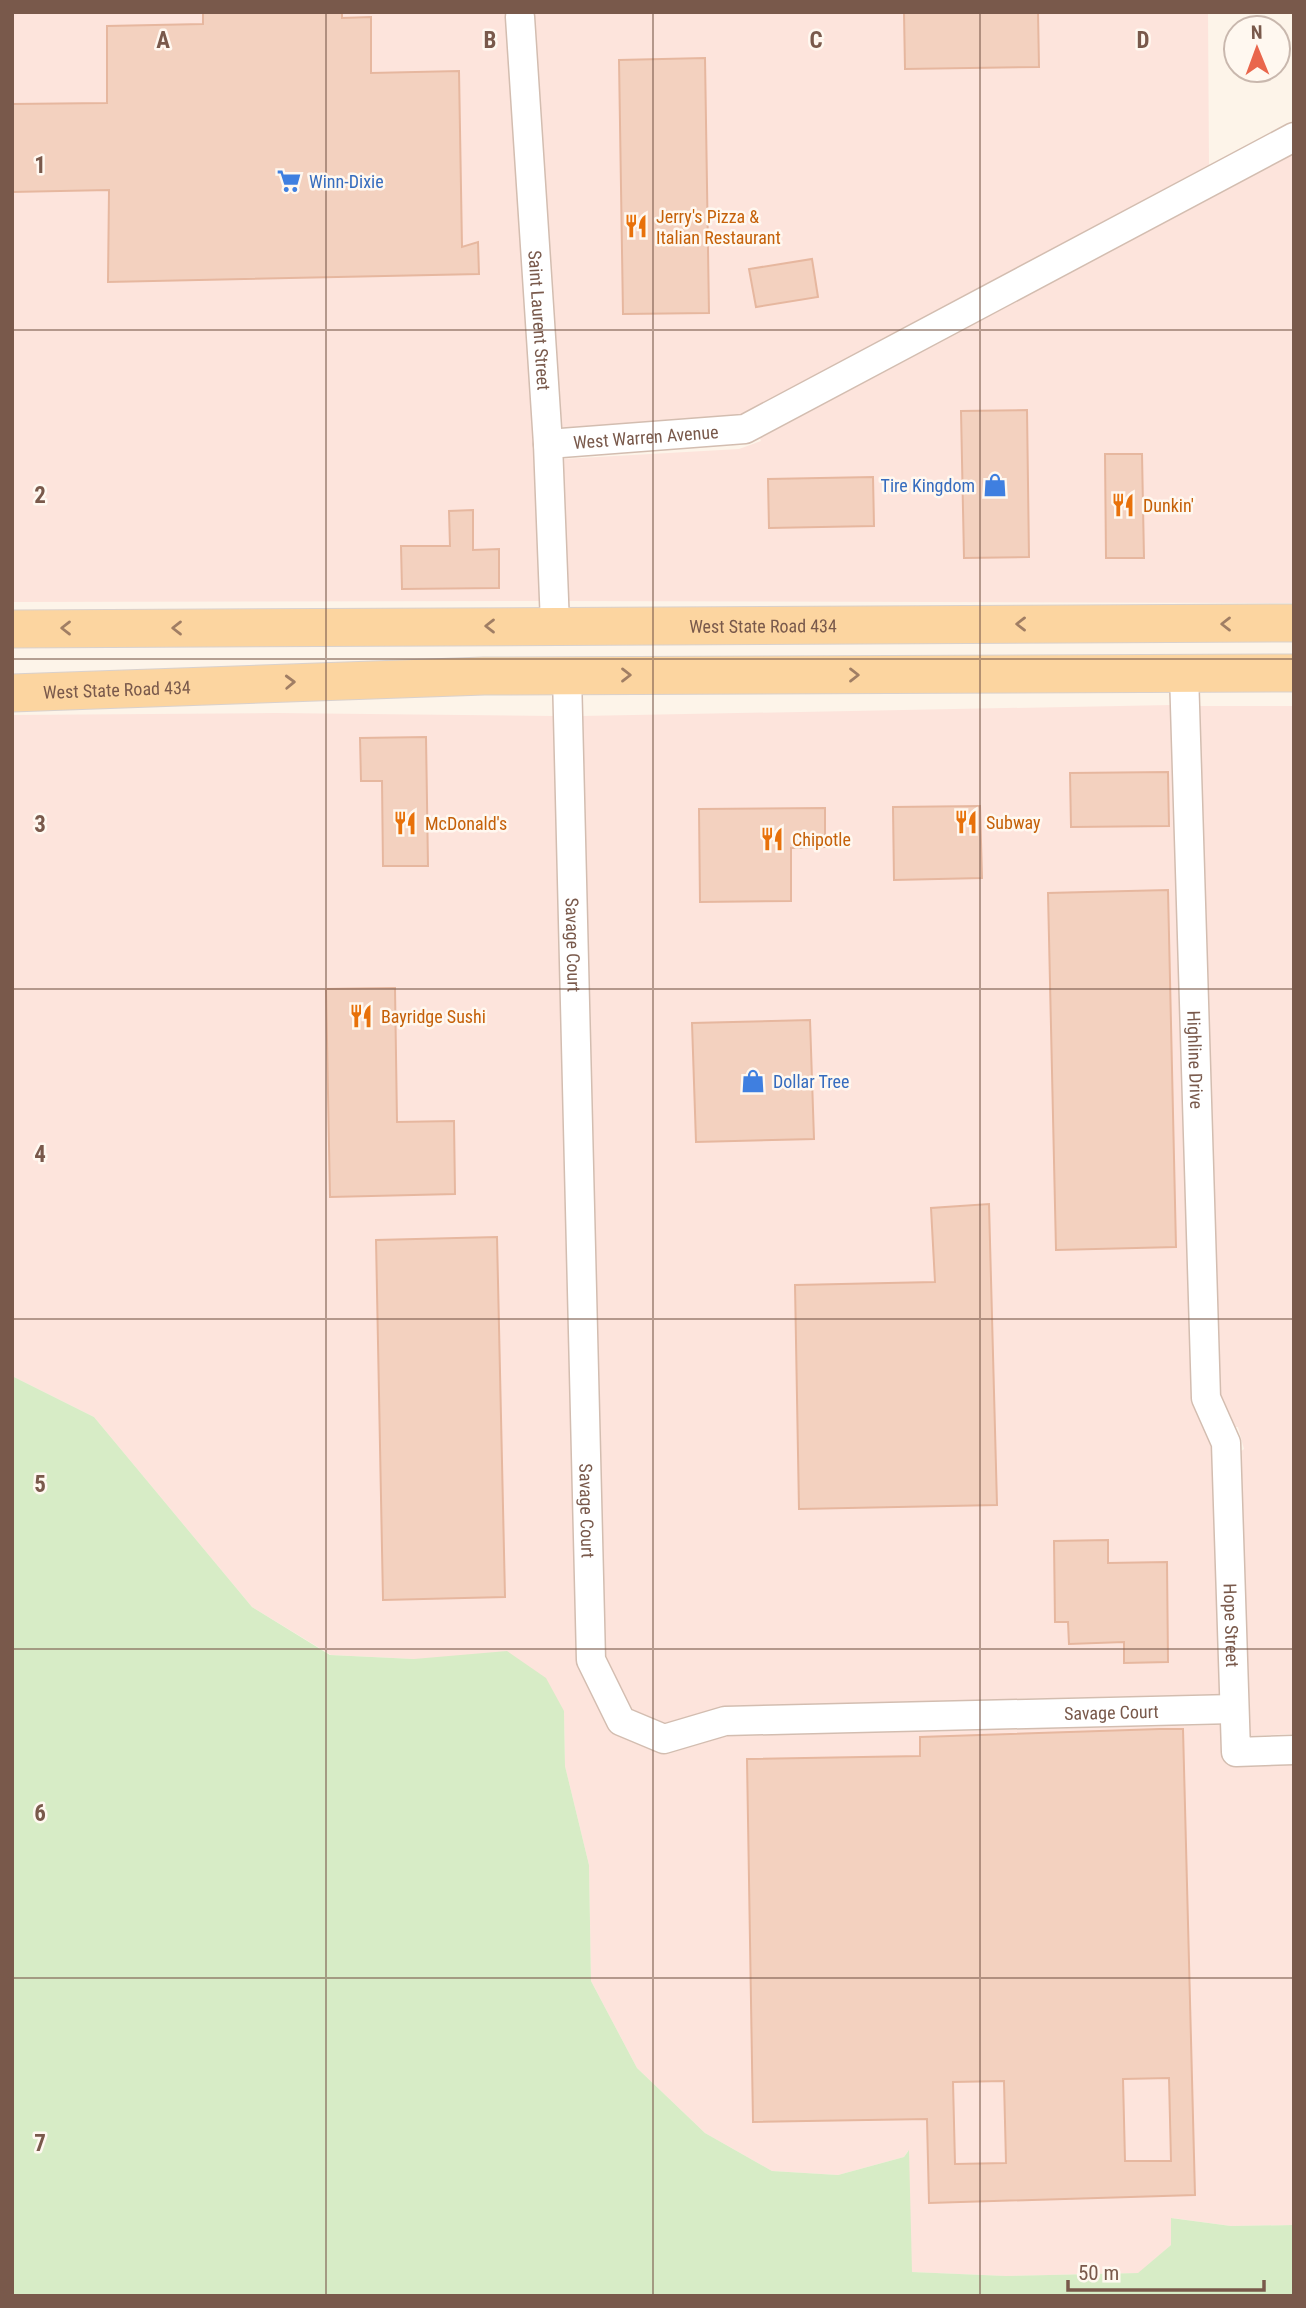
<svg xmlns="http://www.w3.org/2000/svg" width="1306" height="2308" viewBox="0 0 1306 2308" font-family="'Roboto Condensed',sans-serif">
	<style>
		.commercial { fill: #fde4dc }
		.green { fill: #d7ecc6 }
		.building { fill: #f3d1bf; stroke: #e6b79f; stroke-width: 2; fill-rule: evenodd }
		.lines { fill: none; stroke-linecap: round; stroke-linejoin: round }
		.minor-casing { stroke: #d3bdb0; stroke-width: 31 }
		.major-casing { stroke: #d9d1cd; stroke-width: 39 }
		.minor { stroke: #fff; stroke-width: 28 }
		.major { stroke: #fcd5a0; stroke-width: 37 }
		.oneway { stroke: #a07e64 }
		.grid { fill: none; stroke: #79594b; stroke-width: 2; stroke-opacity: 0.55 }
		.labels { text-anchor: middle; dominant-baseline: central; stroke-width: 5; stroke-linejoin: round; paint-order: stroke }
		.shop-label { font-size: 18px; fill: #366cbe; stroke: #fff8f0; text-anchor: start }
		.food-label { font-size: 18px; fill: #c56008; stroke: #fff8f0; text-anchor: start }
		.street-label { font-size: 18px; fill: #79594b; stroke: #fff8f0 }
		.grid-label { font-size: 23px; text-anchor: middle; font-weight: bold; fill: #79594b; stroke: #fff8f0; stroke-width: 5; stroke-linejoin: round; paint-order: stroke }
	</style>
	<rect width="100%" height="100%" fill="#fdf4e9"/>
	<!-- commercial -->
	<path class="commercial" d="M 12,12 L 506,12 L 534,445 L 540,601 L 12,602 Z
		M 533,12 L 1208,12 L 1209,165 L 741,415 L 560,428 Z
		M 1294,154 L 1294,603 L 567,601 L 562,459 L 739,449 L 761,441 L 760,438 Z
		M 1172,705 L 1213,1446 L 1220,1694 L 725,1706 L 665,1723 L 630,1709 L 605,1656 L 581,716 Z
		M 1199,706 L 1294,706 L 1294,1734 L 1249,1736 L 1240,1452 L 1244,1449 L 1238,1427 L 1234,1427 L 1219,1393 Z
		M 275,713 L 554,716 L 580,1667 L 609,1728 L 617,1735 L 668,1754 L 727,1736 L 1221,1725 L 1223,1753 L 1237,1767 L 1294,1765 L 1294,2225 L 1231,2226 L 1172,2218 L 1171,2245 L 1139,2273 L 1006,2276 L 911,2272 L 908,2151 L 904,2157 L 838,2175 L 772,2171 L 705,2133 L 637,2068 L 591,1981 L 589,1865 L 565,1766 L 564,1711 L 414,1659 L 331,1655 L 252,1607 L 94,1417 L 12,1376 L 12,715 Z"/>
	<!-- green -->
	<path class="green" d="M 12,1376 L 94,1417 L 252,1607 L 330,1655 L 414,1659 L 507,1651 L 546,1678 L 564,1711 L 565,1766 L 589,1865 L 591,1981 L 637,2068 L 705,2133 L 772,2171 L 838,2175 L 904,2157 L 909,2150 L 912,2272 L 1006,2276 L 1138,2273 L 1171,2245 L 1171,2218 L 1231,2226 L 1294,2225 L 1294,2296 L 12,2296 Z"/>
	<!-- building -->
	<path class="building" d="M 203,12 L 342,12 L 342,18 L 371,17 L 371,73 L 459,71 L 462,247 L 478,242 L 479,274 L 108,282 L 109,190 L 12,192 L 12,104 L 107,103 L 107,26 L 203,24 Z
		M 904,12 L 1038,12 L 1039,67 L 905,69 Z
		M 705,58 L 709,313 L 623,314 L 619,60 Z
		M 812,259 L 818,297 L 756,307 L 749,269 Z
		M 1027,410 L 1029,557 L 964,558 L 961,411 Z
		M 1105,454 L 1142,454 L 1144,558 L 1106,558 Z
		M 873,477 L 874,526 L 769,528 L 768,479 Z
		M 473,510 L 473,550 L 499,549 L 499,588 L 402,589 L 401,546 L 450,546 L 449,511 Z
		M 426,737 L 428,866 L 383,866 L 382,781 L 361,781 L 360,738 Z
		M 1168,772 L 1169,826 L 1071,827 L 1070,773 Z
		M 980,806 L 982,878 L 894,880 L 893,807 Z
		M 825,808 L 825,847 L 791,848 L 791,901 L 700,902 L 699,809 Z
		M 1168,890 L 1176,1247 L 1056,1250 L 1048,893 Z
		M 395,988 L 397,1122 L 454,1121 L 455,1194 L 330,1197 L 326,989 Z
		M 810,1020 L 814,1139 L 696,1142 L 692,1023 Z
		M 989,1204 L 997,1505 L 799,1509 L 795,1285 L 935,1282 L 931,1208 Z
		M 497,1237 L 505,1597 L 383,1600 L 376,1240 Z
		M 1108,1540 L 1108,1563 L 1167,1562 L 1168,1662 L 1124,1663 L 1124,1642 L 1069,1644 L 1068,1622 L 1055,1622 L 1054,1541 Z
		M 1160,1729 L 1183,1729 L 1195,2195 L 929,2203 L 927,2119 L 753,2122 L 747,1759 L 920,1756 L 920,1737 ZM 1169,2078 L 1171,2161 L 1125,2161 L 1123,2079 ZM 1004,2081 L 1006,2163 L 955,2164 L 953,2082 Z"/>
	<g class="lines">
		<!-- minor casing -->
		<g class="minor-casing">
			<g id="minor">
				<path id="s1" d="M 520,17 L 548,444 L 555,625"/>
				<path id="s2" d="M 548,444 L 745,429 L 1294,137"/>
				<path id="s3" d="M 1184,673 L 1206,1398 L 1226,1443 L 1236,1752 L 1294,1750"/>
				<path id="s4" d="M 567,675 L 591,1660 L 621,1721 L 664,1739 L 725,1721 L 1234,1709"/>
			</g>
		</g>
		<!-- major casing -->
		<g class="major-casing">
			<g id="major">
				<path id="s5" d="M 12,629 L 1294,623"/>
				<path id="s6" d="M 12,693 L 484,676 L 1294,673"/>
			</g>
		</g>
		<!-- minor -->
		<use href="#minor" class="minor"/>
		<!-- major -->
		<use href="#major" class="major"/>
	</g>
	<!-- one-way arrows -->
	<defs><path id="oneway-chevron" d="M-2-3.5L2.5 0L-2 3.5" fill="none" stroke-width="1.6" stroke-linecap="round" stroke-linejoin="round" transform="scale(1.75)"/></defs>
	<g class="oneway">
		<use href="#oneway-chevron" transform="translate(1021 624) rotate(180)"/>
		<use href="#oneway-chevron" transform="translate(1226 624) rotate(180)"/>
		<use href="#oneway-chevron" transform="translate(490 626) rotate(180)"/>
		<use href="#oneway-chevron" transform="translate(66 628) rotate(180)"/>
		<use href="#oneway-chevron" transform="translate(177 628) rotate(180)"/>
		<use href="#oneway-chevron" transform="translate(626 675)"/>
		<use href="#oneway-chevron" transform="translate(854 675)"/>
		<use href="#oneway-chevron" transform="translate(290 682) rotate(-2)"/>
	</g>
	<!-- grid -->
	<path class="grid" d="M 326,12 L 326,2296M 653,12 L 653,2296M 980,12 L 980,2296M 12,330 L 1294,330M 12,659 L 1294,659M 12,989 L 1294,989M 12,1319 L 1294,1319M 12,1649 L 1294,1649M 12,1978 L 1294,1978"/>
	<!-- icons -->
	<defs>
		<g id="supermarket-bare" transform="scale(1.89)"><path d="M-6-5.5h2.5l.6 2H6L4.5 2H-2.5L-4.4-4H-6ZM-1.5 3.2a1.3 1.3 0 1 0 .1 0ZM3 3.2a1.3 1.3 0 1 0 .1 0Z" fill="#3f7fe0" stroke="#fff8f0" stroke-width="2.5" paint-order="stroke"/></g>
		<g id="restaurant-bare" transform="scale(1.89)"><path d="M-5-6h1v4h1v-4h1v4h1v-4h1v5L-1.5 .5V6h-2V.5L-5-1ZM5-6V6H3V1.5H1.5Q1.5-4 5-6Z" fill="#e8710a" stroke="#fff8f0" stroke-width="2.5" paint-order="stroke"/></g>
		<g id="shop-bare" transform="scale(1.89)"><path d="M-5-2.5h2.3a2.7 3.5 0 0 1 5.4 0H5L5.5 6h-11ZM-1.5-2.5h3a1.5 2.3 0 0 0-3 0Z" fill="#3f7fe0" stroke="#fff8f0" stroke-width="2.5" paint-order="stroke"/></g>
	</defs>
	<g fill-rule="evenodd">
		<use href="#supermarket-bare" x="289" y="181"/>
		<use href="#restaurant-bare" x="636" y="226"/>
		<use href="#shop-bare" x="995" y="485"/>
		<use href="#restaurant-bare" x="1123" y="505"/>
		<use href="#restaurant-bare" x="966" y="822"/>
		<use href="#restaurant-bare" x="405" y="823"/>
		<use href="#restaurant-bare" x="772" y="839"/>
		<use href="#restaurant-bare" x="361" y="1016"/>
		<use href="#shop-bare" x="753" y="1081"/>
	</g>
	<g class="labels">
		<!-- shop labels -->
		<g class="shop-label">
			<text x="309" y="181">Winn-Dixie</text>
			<text x="975" y="485" text-anchor="end">Tire Kingdom</text>
			<text x="773" y="1081">Dollar Tree</text>
		</g>
		<!-- food labels -->
		<g class="food-label">
			<text x="656" y="216">Jerry's Pizza &amp;<tspan x="656" dy="21">Italian Restaurant</tspan></text>
			<text x="1143" y="505">Dunkin'</text>
			<text x="986" y="822">Subway</text>
			<text x="425" y="823">McDonald's</text>
			<text x="792" y="839">Chipotle</text>
			<text x="381" y="1016">Bayridge Sushi</text>
		</g>
		<!-- street labels -->
		<g class="street-label">
			<text stroke="none"><textPath href="#s1" startOffset="304">Saint Laurent Street</textPath></text>
			<text stroke="none"><textPath href="#s2" startOffset="98">West Warren Avenue</textPath></text>
			<text stroke="none"><textPath href="#s5" startOffset="751">West State Road 434</textPath></text>
			<text stroke="none"><textPath href="#s6" startOffset="105">West State Road 434</textPath></text>
			<text stroke="none"><textPath href="#s4" startOffset="270">Savage Court</textPath></text>
			<text stroke="none"><textPath href="#s3" startOffset="387">Highline Drive</textPath></text>
			<text stroke="none"><textPath href="#s4" startOffset="836">Savage Court</textPath></text>
			<text stroke="none"><textPath href="#s3" startOffset="957">Hope Street</textPath></text>
			<text stroke="none"><textPath href="#s4" startOffset="1550">Savage Court</textPath></text>
		</g>
	</g>
	<g class="grid-label">
		<text x="163" y="48">A</text>
		<text x="490" y="48">B</text>
		<text x="816" y="48">C</text>
		<text x="1143" y="48">D</text>
		<text x="40" y="173">1</text>
		<text x="40" y="503">2</text>
		<text x="40" y="832">3</text>
		<text x="40" y="1162">4</text>
		<text x="40" y="1492">5</text>
		<text x="40" y="1821">6</text>
		<text x="40" y="2151">7</text>
	</g>
	<!-- border -->
	<rect width="1306" height="2308" fill="none" stroke="#79594b" stroke-width="28"/>
	<!-- north arrow -->
	<g transform="translate(1257 49) rotate(359)"><circle r="33" fill="#fff8f0" stroke="#c9b8ae" stroke-width="2"/>
	<path d="M0-5L12 26L0 18L-12 26Z" fill="#e9664c"/>
	<text y="-10" font-size="19" font-weight="bold" text-anchor="middle" fill="#79594b">N</text>
	</g>
	<!-- scale -->
	<path d="M1068 2280v10h196v-10" fill="none" stroke="#79594b" stroke-width="3.5"/>
	<text x="1078" y="2280" font-size="21" fill="#79594b" stroke="#fff8f0" stroke-width="5" paint-order="stroke">50 m</text>
</svg>
